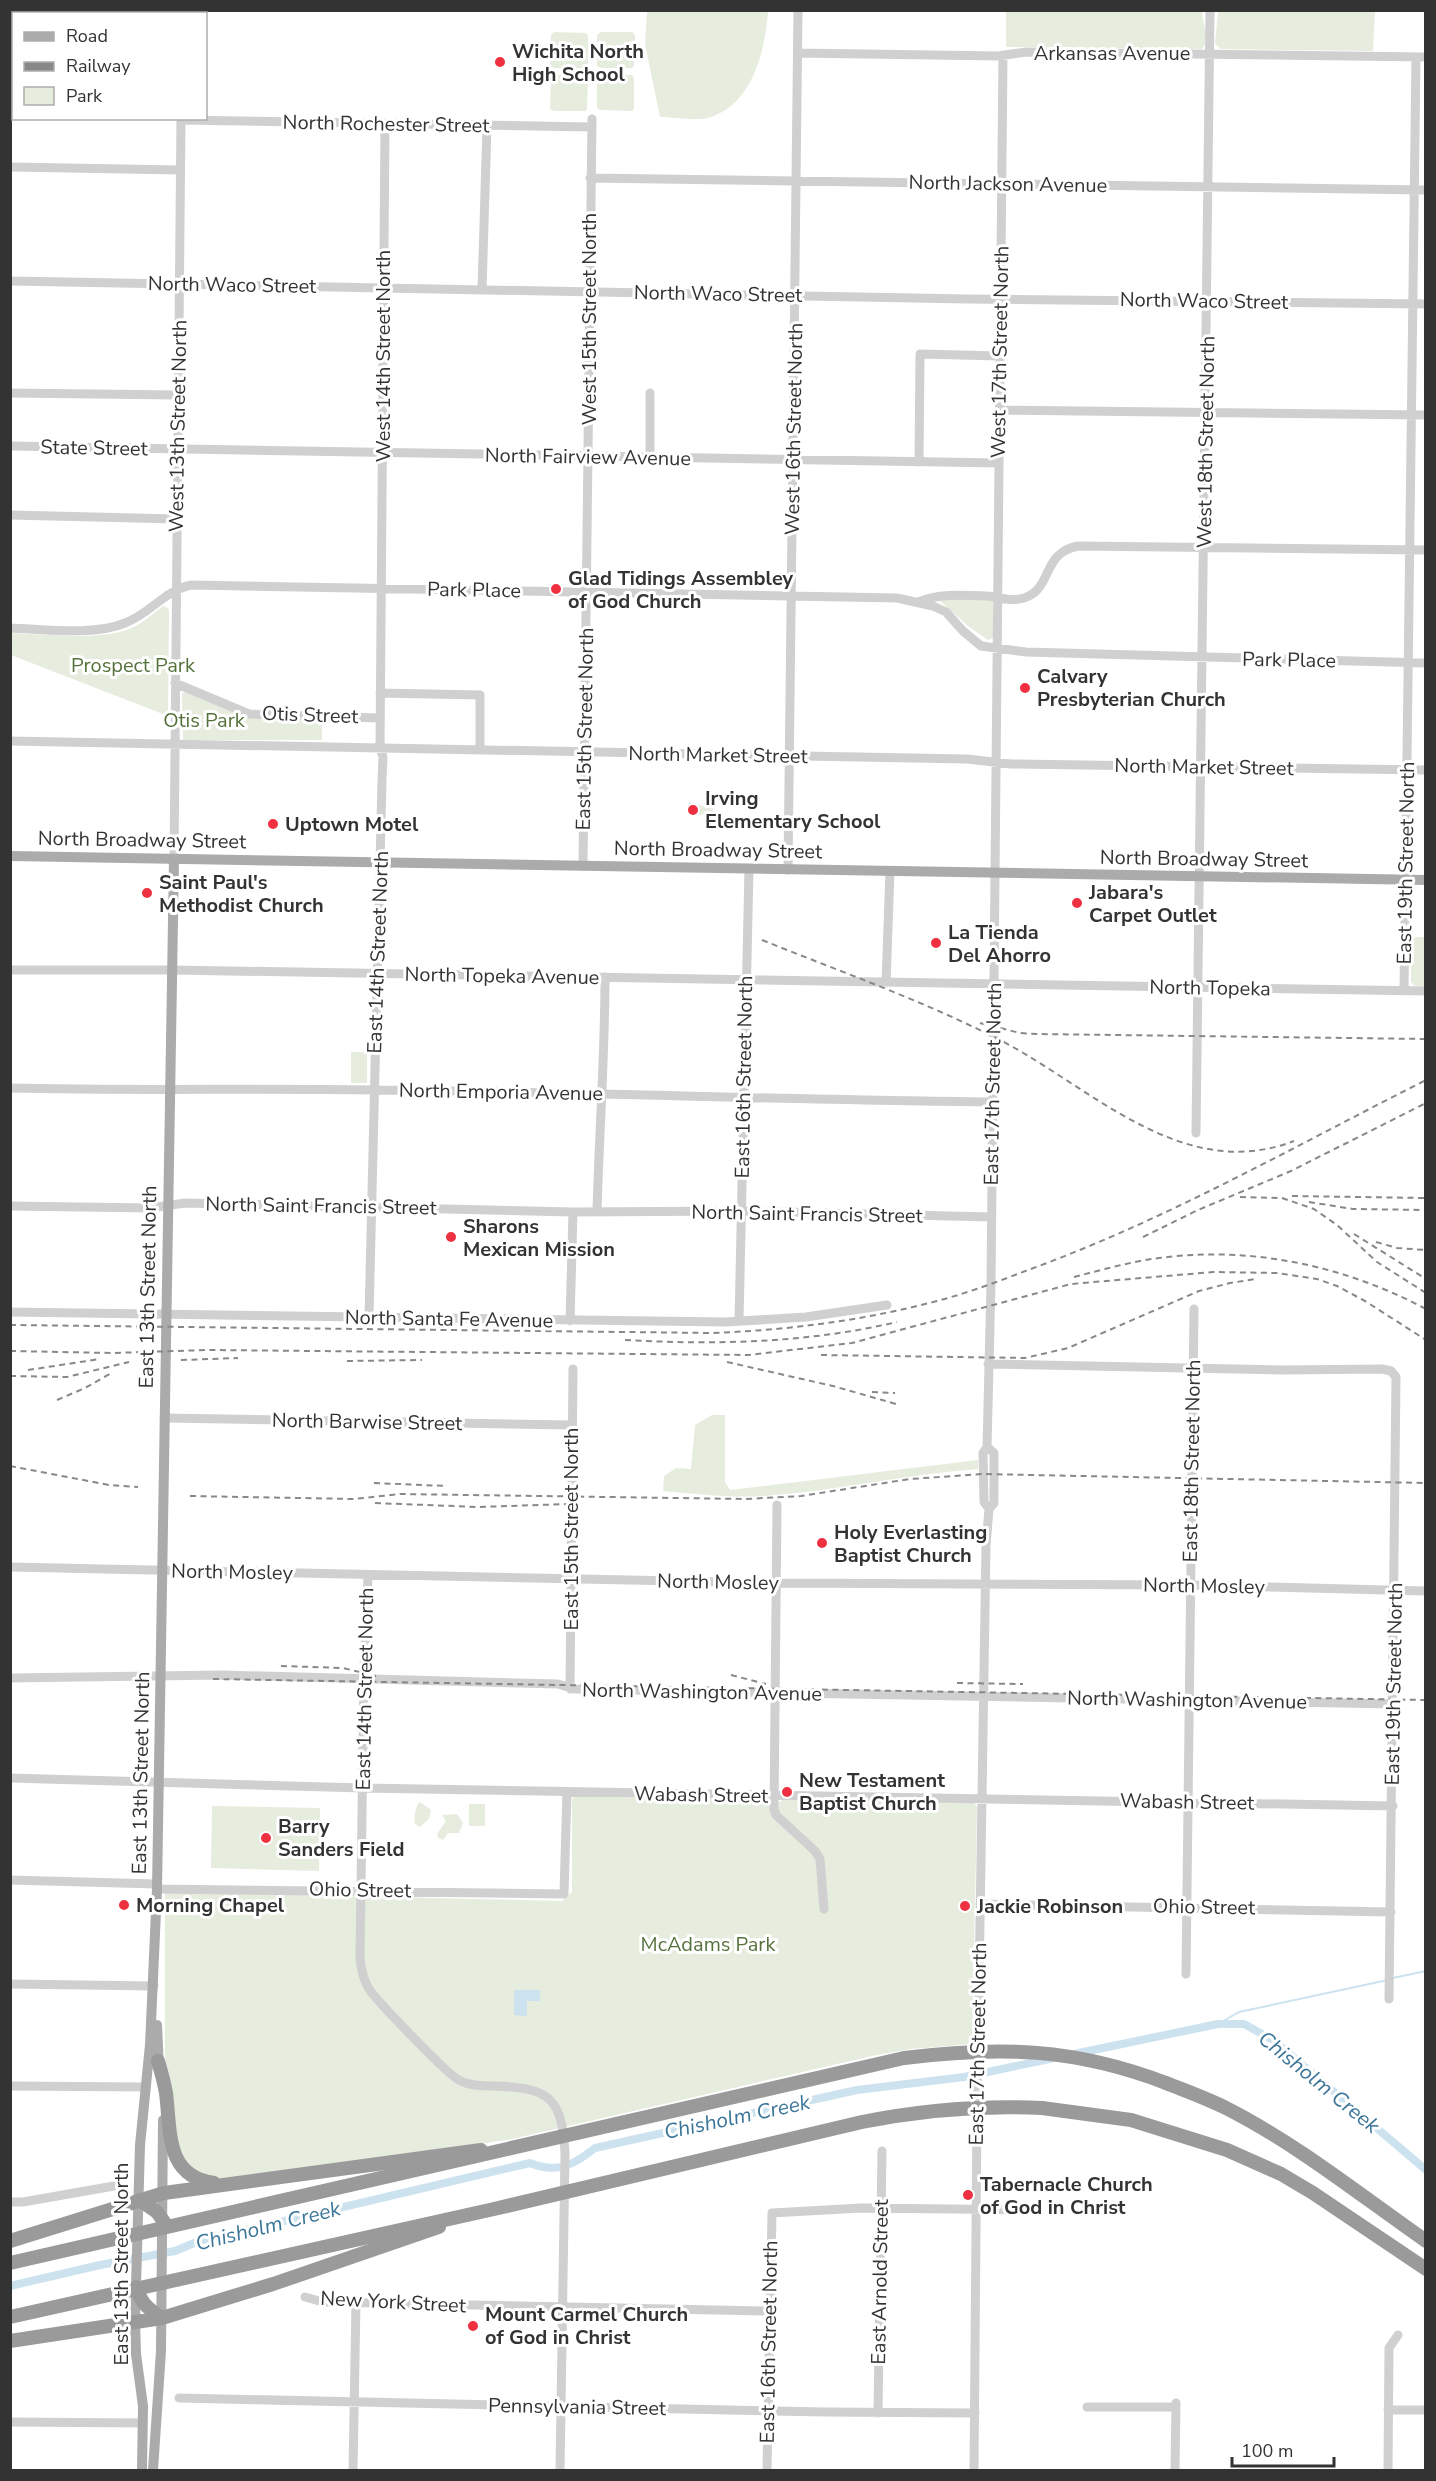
<svg xmlns="http://www.w3.org/2000/svg" width="1436" height="2481" viewBox="0 0 1436 2481" font-family="'Nunito Sans',sans-serif">
	<style>
		.green { fill: #e6ecde }
		.water { fill: #cde2ef }
		.lines { fill: none; stroke-linecap: round; stroke-linejoin: round }
		.stream { stroke: #cde2ef; stroke-width: 2 }
		.canal { stroke: #cde2ef; stroke-width: 8 }
		.minor { stroke: #d0d0d0; stroke-width: 9 }
		.major { stroke: #ababab; stroke-width: 10 }
		.highway { stroke: #9a9a9a; stroke-width: 14 }
		.rail { stroke: #888; stroke-width: 2; stroke-dasharray: 6 4.5; stroke-linecap: butt }
		.highway-bridge { stroke: #9a9a9a; stroke-width: 14 }
		.poi-dot { fill: #ee3040; stroke: #fff; stroke-width: 2 }
		.labels { text-anchor: middle; dominant-baseline: central; stroke-width: 6; stroke-linejoin: round; paint-order: stroke }
		.poi-label { font-size: 20px; font-weight: bold; fill: #333; stroke: #fff; text-anchor: start }
		.street-label { font-size: 20px; fill: #333; stroke: #fff }
		.park-label { font-size: 20px; fill: #56723c; stroke: #fff }
		.water-label { font-size: 21px; font-style: italic; fill: #3b769a; stroke: #fff }
	</style>
	<rect width="100%" height="100%" fill="#fff"/>
	<!-- green -->
	<path class="green" d="M 762,11 L 768,12 C 765,50 753,103 711,117 C 697,122 675,117 660,117 L 645,44 L 647,11 Z
		M 1006,11 L 1202,11 C 1202,22 1211,39 1202,49 L 1006,47 Z
		M 1218,11 L 1375,11 L 1373,51 L 1221,49 L 1215,44 Z
		M 554,32 L 586,33 L 588,36 L 588,66 L 585,68 L 554,68 L 550,66 L 551,35 Z
		M 601,32 L 632,32 L 635,35 L 634,66 L 632,68 L 601,68 L 597,66 L 597,35 Z
		M 554,75 L 585,75 L 588,78 L 587,109 L 585,111 L 554,111 L 550,109 L 551,78 Z
		M 601,75 L 632,75 L 634,78 L 634,109 L 632,111 L 600,110 L 597,108 L 597,78 Z
		M 940,598 L 993,600 L 993,638 L 988,640 L 968,626 L 941,602 Z
		M 163,606 L 168,608 L 169,611 L 168,716 L 11,655 L 10,633 C 42,634 95,640 123,631 C 139,627 150,616 163,606 Z
		M 188,692 L 249,716 L 322,718 L 322,740 L 183,740 L 182,693 Z
		M 689,802 L 713,809 L 713,814 L 689,815 Z
		M 688,845 L 717,845 L 718,856 L 677,855 L 677,847 Z
		M 1411,937 L 1425,937 L 1425,986 L 1415,986 L 1411,982 Z
		M 351,1052 L 367,1052 L 367,1083 L 351,1083 Z
		M 712,1415 L 725,1415 L 725,1482 L 730,1490 L 978,1460 L 978,1469 C 906,1474 836,1491 764,1496 C 731,1498 696,1494 663,1491 L 664,1476 L 676,1468 L 691,1469 L 695,1425 Z
		M 575,1796 L 767,1800 L 769,1803 L 780,1802 L 783,1799 L 974,1802 L 977,1807 L 972,2044 L 911,2049 L 872,2056 L 512,2139 L 250,2179 L 220,2180 L 193,2173 L 176,2145 L 165,2066 L 165,1892 L 562,1901 L 572,1892 L 572,1799 Z
		M 420,1802 L 431,1810 L 429,1819 L 420,1827 L 415,1824 C 414,1818 415,1806 420,1802 Z
		M 469,1804 L 485,1804 L 485,1826 L 469,1826 Z
		M 212,1806 L 320,1808 L 319,1871 L 211,1868 Z
		M 457,1814 L 463,1823 L 459,1833 L 448,1833 L 443,1840 L 438,1838 L 437,1834 L 446,1821 L 442,1815 Z"/>
	<!-- water -->
	<path class="water" d="M 514,1990 L 540,1990 L 540,2001 L 527,2001 L 527,2016 L 514,2015 Z"/>
	<g class="lines">
		<!-- stream -->
		<path class="stream" d="M 1393,1978 L 1426,1971
			M 1218,2024 L 1239,2012 L 1388,1980"/>
		<!-- canal -->
		<path class="canal" d="M 1074,2054 L 1218,2024 L 1244,2024 L 1273,2040 L 1426,2170
			M 10,2286 L 100,2265 L 175,2251 L 199,2241 L 530,2163 C 557,2174 574,2165 595,2148 L 857,2090 L 964,2077 L 1054,2058"/>
		<!-- minor -->
		<path class="minor" d="M 181,14 L 181,10
			M 10,52 L 14,52
			M 798,53 L 998,56 L 1026,52 L 1426,57
			M 181,120 L 591,127
			M 10,167 L 180,170
			M 590,178 L 1426,190
			M 10,281 L 968,299 L 1426,304
			M 482,290 L 487,126
			M 10,393 L 178,395
			M 1000,410 L 1426,415
			M 10,446 L 999,463
			M 650,458 L 650,393
			M 919,462 L 920,354 L 1000,356
			M 10,515 L 177,519
			M 918,602 C 939,593 964,595 987,596 C 1000,597 1010,602 1024,598 C 1053,589 1041,553 1078,546 L 1426,550
			M 10,628 C 44,629 94,636 125,623 C 150,614 166,589 192,585 L 897,598 L 933,606 L 946,612 L 963,631 L 981,646 L 1026,652 L 1426,663
			M 175,683 L 249,714 L 380,718
			M 380,693 L 480,695 L 480,750
			M 10,741 L 967,759 L 1011,764 L 1426,770
			M 174,859 L 181,118
			M 583,866 L 592,119
			M 788,870 L 798,10
			M 10,970 L 172,970 L 1426,991
			M 886,983 L 890,871
			M 1404,991 L 1416,57
			M 10,1088 C 132,1091 254,1088 376,1090 C 581,1092 787,1100 993,1102
			M 1196,1133 L 1210,10
			M 10,1206 L 150,1208 L 185,1203 L 573,1212 L 741,1211 L 991,1217
			M 597,1212 C 599,1134 605,1056 605,977
			M 10,1312 L 726,1322 L 806,1317 L 887,1305
			M 369,1317 L 382,780 L 383,757 L 380,748 L 385,124
			M 570,1321 L 573,1212
			M 739,1321 L 749,869
			M 988,1364 L 1281,1370 L 1382,1369 L 1391,1371 L 1396,1377 L 1389,1999
			M 164,1418 L 571,1425
			M 777,1505 L 774,1809 L 776,1815 L 815,1851 L 820,1859 L 824,1909
			M 989,1509 L 984,1502 L 983,1453 L 987,1447 L 991,1284 L 1003,55
			M 10,1567 L 776,1583 L 1191,1585 L 1426,1591
			M 368,1575 L 364,1670 L 360,1958 C 361,1969 363,1979 369,1989 C 377,2001 448,2075 459,2080 C 470,2086 483,2086 495,2086 C 549,2088 562,2097 565,2153 L 560,2470
			M 10,1678 L 223,1675 L 558,1684 L 574,1689 L 1394,1704
			M 570,1689 L 573,1369
			M 10,1778 L 363,1788 L 1393,1806
			M 10,1880 L 157,1884
			M 157,1889 L 564,1894 L 567,1792
			M 980,1904 L 1391,1912
			M 1186,1974 L 1194,1309
			M 10,1984 L 154,1986
			M 10,2086 L 146,2087
			M 10,2202 L 23,2202 L 114,2186
			M 305,2297 L 323,2302 L 769,2311
			M 179,2398 L 825,2412 L 975,2413
			M 1087,2407 L 1176,2407
			M 1388,2410 L 1426,2410
			M 878,2413 L 882,2151
			M 10,2422 L 143,2423
			M 353,2470 L 356,2302
			M 767,2470 L 772,2213 L 861,2208 L 1032,2210
			M 974,2470 L 977,2110 L 986,1546 L 989,1509 L 994,1503 L 994,1453 L 987,1447
			M 1175,2470 L 1176,2403
			M 1388,2470 L 1389,2348 L 1398,2335"/>
		<!-- major -->
		<path class="major" d="M 10,856 L 1426,880
			M 157,2025 L 159,2069
			M 142,2470 L 143,2406 L 136,2354 L 135,2322 L 140,2145 L 150,2045 L 157,1889 L 174,859
			M 153,2470 L 161,2351 L 163,2120"/>
		<!-- highway -->
		<path class="highway" d="M 158,2061 C 161,2071 164,2082 166,2093 C 171,2132 165,2176 214,2183
			M 1166,2083 C 1186,2091 1206,2098 1226,2108 C 1297,2144 1360,2195 1426,2241
			M 1042,2108 L 1131,2120 L 1227,2150 L 1281,2174 L 1313,2193 L 1426,2269
			M 140,2200 L 157,2212 L 164,2222
			M 10,2241 L 164,2193 L 481,2150
			M 136,2287 C 141,2303 148,2309 162,2318
			M 10,2341 L 162,2318 L 273,2284 L 439,2227"/>
		<!-- rail -->
		<path class="rail" d="M 762,940 C 839,971 918,999 992,1036 C 1087,1082 1179,1185 1294,1141
			M 980,1023 L 1020,1033 L 1037,1034 L 1426,1039
			M 1292,1196 L 1426,1198
			M 1240,1197 L 1282,1198 L 1314,1209 L 1337,1225 L 1377,1262 L 1426,1293
			M 1309,1202 L 1353,1209 L 1426,1210
			M 1354,1234 L 1426,1279
			M 1143,1237 L 1198,1210 L 1291,1171 L 1426,1103
			M 1376,1242 L 1397,1248 L 1426,1250
			M 1074,1277 C 1105,1269 1136,1260 1168,1257 C 1257,1247 1347,1267 1426,1309
			M 10,1325 L 713,1333 C 788,1330 860,1321 933,1302 C 965,1294 997,1282 1028,1270 C 1166,1220 1295,1146 1426,1080
			M 625,1340 C 717,1345 807,1343 897,1322
			M 10,1351 L 113,1353 L 207,1350 L 748,1355 L 852,1343 L 1071,1284 L 1213,1272 L 1277,1273 L 1317,1279 L 1337,1286 L 1365,1301 L 1426,1340
			M 821,1355 L 1025,1358 L 1068,1348 L 1199,1291 L 1230,1283 L 1256,1279
			M 181,1360 L 238,1358
			M 347,1361 L 422,1360
			M 727,1362 L 833,1386 L 896,1404
			M 28,1370 L 100,1359
			M 10,1376 L 67,1377 L 129,1362
			M 872,1392 L 895,1393
			M 57,1400 L 85,1388 L 113,1372
			M 10,1466 L 109,1485 L 138,1487
			M 374,1483 L 446,1486
			M 190,1496 L 354,1499 L 400,1494 L 746,1499 L 801,1496 L 910,1479 L 983,1474 L 1426,1483
			M 375,1503 L 478,1507 L 569,1504
			M 281,1666 L 343,1668 L 376,1676
			M 731,1675 L 766,1684
			M 213,1679 L 1426,1700
			M 957,1683 L 1023,1684"/>
		<!-- highway-bridge -->
		<path class="highway-bridge" d="M 10,2263 L 904,2058 C 1000,2046 1075,2048 1166,2083
			M 10,2317 L 494,2209 L 862,2122 C 922,2110 980,2105 1042,2108"/>
	</g>
	<!-- markers -->
	<g class="poi-dot">
		<circle cx="500" cy="62" r="6"/>
		<circle cx="556" cy="589" r="6"/>
		<circle cx="1025" cy="688" r="6"/>
		<circle cx="693" cy="810" r="6"/>
		<circle cx="273" cy="824" r="6"/>
		<circle cx="147" cy="893" r="6"/>
		<circle cx="1077" cy="903" r="6"/>
		<circle cx="936" cy="943" r="6"/>
		<circle cx="451" cy="1237" r="6"/>
		<circle cx="822" cy="1543" r="6"/>
		<circle cx="787" cy="1792" r="6"/>
		<circle cx="266" cy="1838" r="6"/>
		<circle cx="124" cy="1905" r="6"/>
		<circle cx="965" cy="1906" r="6"/>
		<circle cx="968" cy="2195" r="6"/>
		<circle cx="473" cy="2326" r="6"/>
	</g>
	<g class="labels">
		<!-- poi labels -->
		<g class="poi-label">
			<text x="512" y="51">Wichita North<tspan x="512" dy="23">High School</tspan></text>
			<text x="568" y="578">Glad Tidings Assembley<tspan x="568" dy="23">of God Church</tspan></text>
			<text x="1037" y="676">Calvary<tspan x="1037" dy="23">Presbyterian Church</tspan></text>
			<text x="705" y="798">Irving<tspan x="705" dy="23">Elementary School</tspan></text>
			<text x="285" y="824">Uptown Motel</text>
			<text x="159" y="882">Saint Paul's<tspan x="159" dy="23">Methodist Church</tspan></text>
			<text x="1089" y="892">Jabara's<tspan x="1089" dy="23">Carpet Outlet</tspan></text>
			<text x="948" y="932">La Tienda<tspan x="948" dy="23">Del Ahorro</tspan></text>
			<text x="463" y="1226">Sharons<tspan x="463" dy="23">Mexican Mission</tspan></text>
			<text x="834" y="1532">Holy Everlasting<tspan x="834" dy="23">Baptist Church</tspan></text>
			<text x="799" y="1780">New Testament<tspan x="799" dy="23">Baptist Church</tspan></text>
			<text x="278" y="1826">Barry<tspan x="278" dy="23">Sanders Field</tspan></text>
			<text x="136" y="1905">Morning Chapel</text>
			<text x="977" y="1906">Jackie Robinson</text>
			<text x="980" y="2184">Tabernacle Church<tspan x="980" dy="23">of God in Christ</tspan></text>
			<text x="485" y="2314">Mount Carmel Church<tspan x="485" dy="23">of God in Christ</tspan></text>
		</g>
		<!-- street labels -->
		<g class="street-label">
			<text x="1112" y="53">Arkansas Avenue</text>
			<text transform="translate(386 124) rotate(1)">North Rochester Street</text>
			<text transform="translate(1008 184) rotate(1)">North Jackson Avenue</text>
			<text transform="translate(232 285) rotate(1)">North Waco Street</text>
			<text transform="translate(718 294) rotate(1)">North Waco Street</text>
			<text transform="translate(1204 301) rotate(1)">North Waco Street</text>
			<text transform="translate(589 319) rotate(-90)">West 15th Street North</text>
			<text transform="translate(1000 352) rotate(-89)">West 17th Street North</text>
			<text transform="translate(383 356) rotate(-90)">West 14th Street North</text>
			<text transform="translate(178 426) rotate(-89)">West 13th Street North</text>
			<text transform="translate(794 429) rotate(-89)">West 16th Street North</text>
			<text transform="translate(1206 442) rotate(-89)">West 18th Street North</text>
			<text transform="translate(94 448) rotate(1)">State Street</text>
			<text transform="translate(588 457) rotate(1)">North Fairview Avenue</text>
			<text transform="translate(474 590) rotate(1)">Park Place</text>
			<text transform="translate(1289 660) rotate(1)">Park Place</text>
			<text transform="translate(310 715) rotate(2)">Otis Street</text>
			<text transform="translate(585 729) rotate(-89)">East 15th Street North</text>
			<text transform="translate(718 755) rotate(1)">North Market Street</text>
			<text transform="translate(1204 767) rotate(1)">North Market Street</text>
			<text transform="translate(142 840) rotate(1)">North Broadway Street</text>
			<text transform="translate(718 850) rotate(1)">North Broadway Street</text>
			<text transform="translate(1204 859) rotate(1)">North Broadway Street</text>
			<text transform="translate(1406 863) rotate(-89)">East 19th Street North</text>
			<text transform="translate(378 952) rotate(-88)">East 14th Street North</text>
			<text transform="translate(502 976) rotate(1)">North Topeka Avenue</text>
			<text transform="translate(1210 988) rotate(1)">North Topeka</text>
			<text transform="translate(744 1077) rotate(-89)">East 16th Street North</text>
			<text transform="translate(993 1084) rotate(-89)">East 17th Street North</text>
			<text transform="translate(501 1092) rotate(1)">North Emporia Avenue</text>
			<text transform="translate(321 1206) rotate(1)">North Saint Francis Street</text>
			<text transform="translate(807 1214) rotate(1)">North Saint Francis Street</text>
			<text transform="translate(148 1287) rotate(-89)">East 13th Street North</text>
			<text transform="translate(449 1319) rotate(1)">North Santa Fe Avenue</text>
			<text transform="translate(367 1422) rotate(1)">North Barwise Street</text>
			<text transform="translate(1192 1461) rotate(-89)">East 18th Street North</text>
			<text transform="translate(571 1529) rotate(-90)">East 15th Street North</text>
			<text transform="translate(232 1572) rotate(1)">North Mosley</text>
			<text transform="translate(718 1582) rotate(1)">North Mosley</text>
			<text transform="translate(1204 1586) rotate(1)">North Mosley</text>
			<text transform="translate(1394 1684) rotate(-89)">East 19th Street North</text>
			<text transform="translate(365 1689) rotate(-89)">East 14th Street North</text>
			<text transform="translate(702 1692) rotate(1)">North Washington Avenue</text>
			<text transform="translate(1187 1700) rotate(1)">North Washington Avenue</text>
			<text transform="translate(141 1773) rotate(-89)">East 13th Street North</text>
			<text transform="translate(701 1795) rotate(1)">Wabash Street</text>
			<text transform="translate(1187 1802) rotate(1)">Wabash Street</text>
			<text transform="translate(360 1890) rotate(1)">Ohio Street</text>
			<text transform="translate(1204 1907) rotate(1)">Ohio Street</text>
			<text transform="translate(978 2044) rotate(-89)">East 17th Street North</text>
			<text transform="translate(121 2264) rotate(-90)">East 13th Street North</text>
			<text transform="translate(880 2282) rotate(-89)">East Arnold Street</text>
			<text transform="translate(393 2302) rotate(3)">New York Street</text>
			<text transform="translate(769 2342) rotate(-89)">East 16th Street North</text>
			<text transform="translate(577 2407) rotate(1)">Pennsylvania Street</text>
		</g>
		<!-- park labels -->
		<g class="park-label">
			<text x="133" y="665">Prospect Park</text>
			<text x="204" y="720">Otis Park</text>
			<text x="708" y="1944">McAdams Park</text>
		</g>
		<!-- water labels -->
		<g class="water-label">
			<text transform="translate(1319 2082) rotate(39)">Chisholm Creek</text>
			<text transform="translate(737 2117) rotate(-12)">Chisholm Creek</text>
			<text transform="translate(268 2226) rotate(-14)">Chisholm Creek</text>
		</g>
	</g>
	<!-- border -->
	<rect width="1436" height="2481" fill="none" stroke="#333333" stroke-width="24"/>
	<!-- legend -->
	<rect x="12" y="12" width="195" height="108" fill="#ffffff" stroke="#adadad" stroke-width="1.5"/>
	<rect x="24" y="32" width="30" height="9" fill="#ababab" stroke="#adadad" stroke-width="1.5"/>
	<text x="66" y="42" font-size="18" fill="#333333">Road</text>
	<rect x="24" y="62" width="30" height="9" fill="#888888" stroke="#adadad" stroke-width="1.5"/>
	<text x="66" y="72" font-size="18" fill="#333333">Railway</text>
	<rect x="24" y="87" width="30" height="18" fill="#e6ecde" stroke="#adadad" stroke-width="1.5"/>
	<text x="66" y="102" font-size="18" fill="#333333">Park</text>
	<!-- scale -->
	<path d="M1232 2457v9h102v-9" fill="none" stroke="#333333" stroke-width="3"/>
	<text x="1241" y="2457" font-size="18" fill="#333333" stroke="#ffffff" stroke-width="4.5" paint-order="stroke">100 m</text>
</svg>
